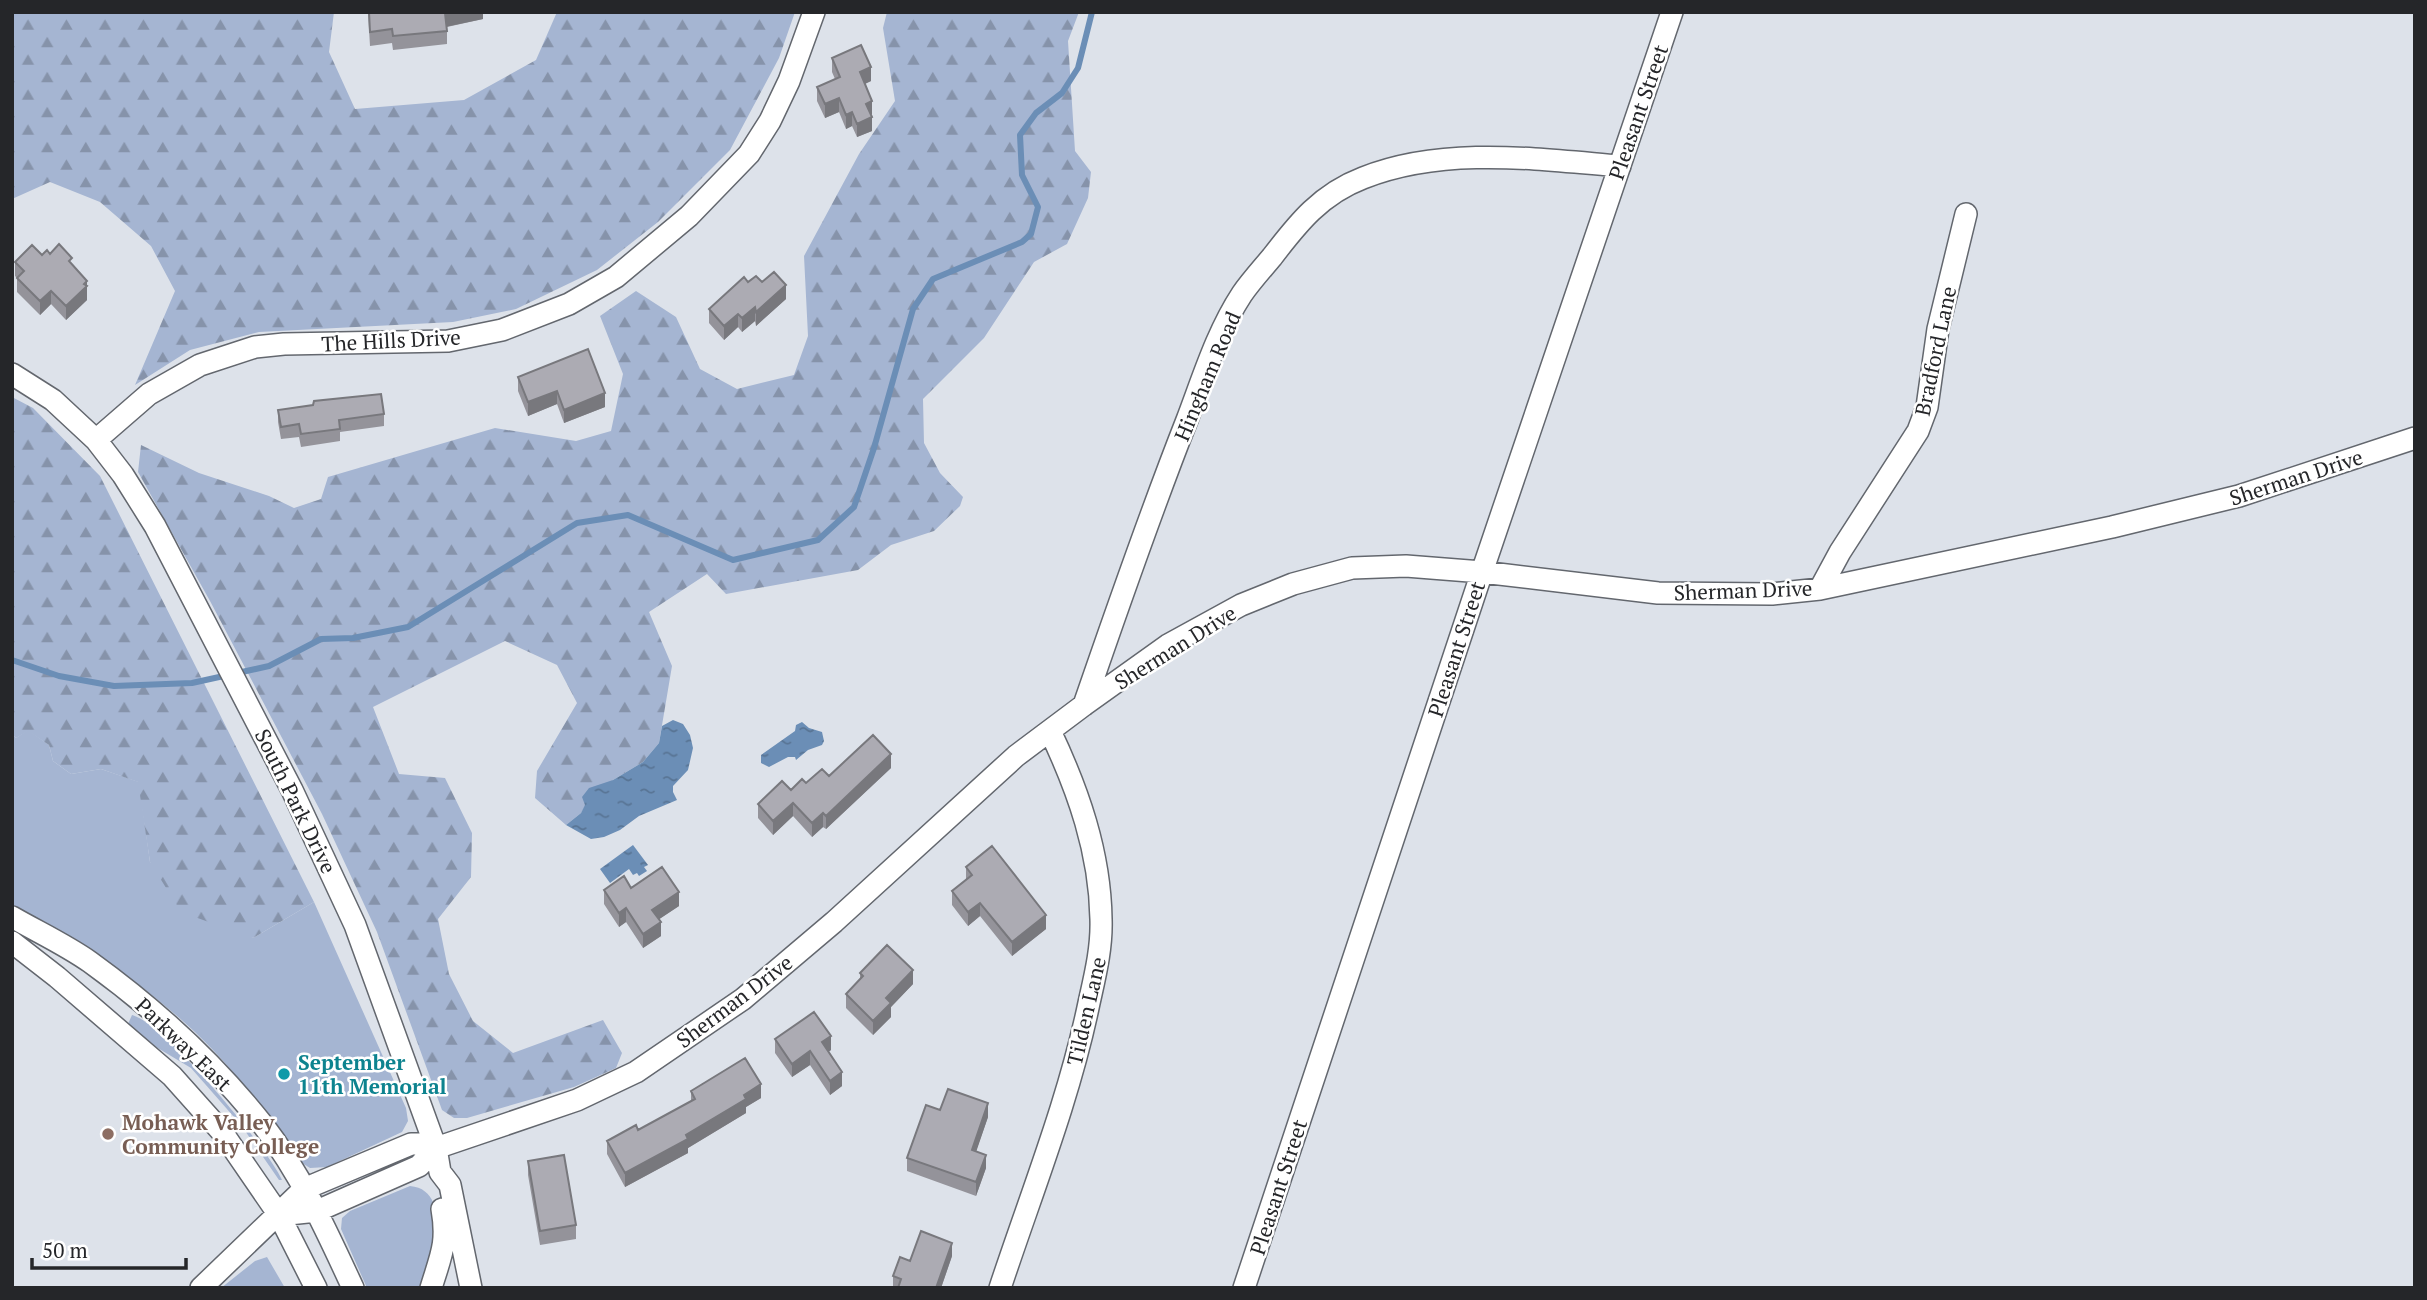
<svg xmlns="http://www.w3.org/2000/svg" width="2427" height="1300" viewBox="0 0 2427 1300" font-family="'PT Serif',serif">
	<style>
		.grass { fill: #a5b5d2 }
		.forest { fill: url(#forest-firs) }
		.water { fill: url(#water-ripples) }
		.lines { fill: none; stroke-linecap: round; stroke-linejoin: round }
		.stream { stroke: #6b8eb6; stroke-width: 6 }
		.minor-casing { stroke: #63676e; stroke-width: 24 }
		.minor { stroke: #fff; stroke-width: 21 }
		.wall { fill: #94939a }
		.shaded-wall { fill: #78787d }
		.building { fill: #acabb3; stroke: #78787d; stroke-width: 2 }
		.culture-dot { fill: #0f9aa8; stroke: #fff; stroke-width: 2.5 }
		.education-dot { fill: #8d6e63; stroke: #fff; stroke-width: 2.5 }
		.labels { text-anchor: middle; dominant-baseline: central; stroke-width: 5; stroke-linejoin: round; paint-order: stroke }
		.street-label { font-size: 21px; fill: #252629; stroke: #fff }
		.culture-label { font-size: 21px; font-weight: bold; fill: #0d838f; stroke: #fff; text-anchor: start }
		.education-label { font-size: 21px; font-weight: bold; fill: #785e54; stroke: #fff; text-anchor: start }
	</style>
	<defs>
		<pattern id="forest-firs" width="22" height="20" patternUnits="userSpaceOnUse" patternTransform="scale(1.75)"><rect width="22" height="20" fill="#a5b5d2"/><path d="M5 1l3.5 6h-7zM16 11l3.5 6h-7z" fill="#8693aa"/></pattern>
		<pattern id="water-ripples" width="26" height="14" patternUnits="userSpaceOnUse" patternTransform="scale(1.75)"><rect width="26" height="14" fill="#6b8eb6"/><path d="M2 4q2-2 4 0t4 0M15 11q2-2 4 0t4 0" fill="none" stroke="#587494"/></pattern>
	</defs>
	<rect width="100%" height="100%" fill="#dde2ea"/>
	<!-- grass -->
	<path class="grass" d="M 28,730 L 49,745 L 53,761 L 71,774 L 101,769 L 139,782 L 150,862 L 253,938 L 314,902 L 406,1108 L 408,1121 L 402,1132 L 327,1167 L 310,1168 L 302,1163 C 275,1123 245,1084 212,1049 C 154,989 84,945 12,905 L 12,734 L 16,738 Z
		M 132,1015 C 164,1023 268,1148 282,1180 L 279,1180 L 241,1125 L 191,1068 L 156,1047 L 128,1024 Z
		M 410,1186 C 435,1188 438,1213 438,1234 L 419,1288 L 367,1288 L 341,1229 L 342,1218 L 350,1211 Z
		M 267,1257 L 285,1288 L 221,1288 L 255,1261 Z"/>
	<!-- forest -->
	<path class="forest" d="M 12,12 L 334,12 L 329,52 L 355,109 L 464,100 L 536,60 L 557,12 L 795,12 L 779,58 L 730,150 L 658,222 L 597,270 L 516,309 L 453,322 L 259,332 L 190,350 L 135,385 L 175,291 L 151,246 L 100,202 L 50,182 L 12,199 Z
		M 887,12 L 1079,12 L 1068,41 L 1075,151 L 1091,172 L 1088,198 L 1067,244 L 1034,262 L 984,338 L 923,399 L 924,443 L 940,473 L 963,497 L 960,506 L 934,531 L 891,545 L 858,570 L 726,594 L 707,574 L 649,612 L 672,666 L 659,743 L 643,762 L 613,780 L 586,805 L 581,813 L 566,825 L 535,798 L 537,771 L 577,703 L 557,665 L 505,641 L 373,707 L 399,774 L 445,778 L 472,833 L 471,877 L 438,919 L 449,974 L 473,1021 L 513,1053 L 603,1020 L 622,1053 L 616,1068 L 574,1087 L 467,1118 L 454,1118 L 442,1110 L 377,932 L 322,814 L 210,601 L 138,472 L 141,445 L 199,473 L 269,496 L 294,508 L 321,499 L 328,477 L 495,428 L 576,441 L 611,431 L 623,374 L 600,316 L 636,291 L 676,317 L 700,369 L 737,389 L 794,375 L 808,336 L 804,256 L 859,154 L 895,101 L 883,28 Z
		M 12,397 L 33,408 L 100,476 L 314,902 L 253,938 L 181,912 L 150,862 L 138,782 L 101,769 L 71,774 L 53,761 L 49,745 L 28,731 L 16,738 L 12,734 Z"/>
	<!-- water -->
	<path class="water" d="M 673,720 L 683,724 L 690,735 L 693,748 L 688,770 L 673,786 L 673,792 L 677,800 L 639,816 L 620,830 L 604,837 L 591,839 L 566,825 L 581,813 L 585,805 L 582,797 L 589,788 L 613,780 L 643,762 L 659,743 L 662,726 Z
		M 802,722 L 809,728 L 822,732 L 824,741 L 822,745 L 808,750 L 796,760 L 795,757 L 788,757 L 769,767 L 761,763 L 761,755 L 795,731 L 796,725 Z
		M 633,845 L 648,865 L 644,867 L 647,871 L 639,876 L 637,873 L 633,875 L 629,869 L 610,883 L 600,869 Z"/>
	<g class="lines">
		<!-- stream -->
		<path class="stream" d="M 12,660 L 59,676 L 114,686 L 192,683 L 269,666 L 321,639 L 353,638 L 408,627 L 577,523 L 628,515 L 733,560 L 818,540 L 854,507 L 874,448 L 913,309 L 933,279 L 1022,242 L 1031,234 L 1038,207 L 1022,175 L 1020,135 L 1036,113 L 1062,93 L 1078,68 L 1092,12"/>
		<!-- minor casing -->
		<g class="minor-casing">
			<path id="minor" d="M 12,374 L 53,400 L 96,440 L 123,475 L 155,526 L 292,790 L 355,925 L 436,1148 L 440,1172 L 450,1185 L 471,1288
				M 96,440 L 149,394 L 200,365 L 255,347 L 284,344 L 448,341 L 502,330 L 569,304 L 616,277 L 689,216 L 749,154 L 770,121 L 789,81 L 814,12
				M 1820,589 L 1840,552 L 1918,431 L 1927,407 L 1938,329 L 1966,214
				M 1084,705 C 1117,609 1150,514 1187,420 C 1203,378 1217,332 1242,294 C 1251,281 1262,269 1272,257 C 1298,223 1321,194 1363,178 C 1443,146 1536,159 1620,166
				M 12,917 C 38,932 66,945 90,962 C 155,1009 214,1063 263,1125 C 301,1174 327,1232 353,1288
				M 12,942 L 57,977 L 172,1076 L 222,1132 L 279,1215 L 316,1288
				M 279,1215 L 317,1211 L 419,1166 L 436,1148 L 577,1100 L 636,1072 L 743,999 L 834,922 L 1016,756 L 1084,705 L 1168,645 L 1241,605 L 1293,584 L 1352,568 L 1406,566 L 1482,572 L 1658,593 L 1772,594 L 1820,589 L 2112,527 L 2239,496 L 2415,438
				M 201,1288 L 304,1189 L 411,1144 L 423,1144 L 436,1148
				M 431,1288 C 441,1255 448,1243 442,1209
				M 1000,1288 C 1031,1194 1069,1100 1089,1003 C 1095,976 1102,948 1101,919 C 1100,852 1078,790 1050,731
				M 1244,1288 L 1482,572 L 1672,12"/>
		</g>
		<!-- minor -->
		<use href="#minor" class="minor"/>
	</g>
	<!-- wall -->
	<path class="wall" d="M 368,12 L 483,12 L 483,19 L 447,27 L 447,44 L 393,50 L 392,43 L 370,46 Z
		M 832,58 L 871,81 L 865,84 L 872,114 L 871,115 L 872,131 L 857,137 L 852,126 L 846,129 L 839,112 L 825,118 L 817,101 L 817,87 L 835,79 L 832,72 Z
		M 50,254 L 72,265 L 87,294 L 87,300 L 66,320 L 51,304 L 40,315 L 17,292 L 17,278 L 15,276 L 15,262 Z
		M 748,282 L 762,282 L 786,299 L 756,326 L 755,321 L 742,332 L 738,327 L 724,340 L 709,323 L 709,309 Z
		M 518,377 L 605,407 L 564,423 L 557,404 L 528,416 L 518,391 Z
		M 278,410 L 384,414 L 384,426 L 340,432 L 340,441 L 301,447 L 299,437 L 281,439 L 278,422 Z
		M 891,768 L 826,829 L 823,827 L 812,837 L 793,816 L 773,835 L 758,818 L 758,804 L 806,783 L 829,776 Z
		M 966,867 L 1046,929 L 1012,956 L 980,916 L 968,926 L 952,905 L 952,891 L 966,880 Z
		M 631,888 L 679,906 L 659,919 L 661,936 L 643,948 L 626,922 L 619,927 L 604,904 L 604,890 Z
		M 860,973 L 913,984 L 891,1007 L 891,1017 L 873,1035 L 846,1008 L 846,994 L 860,980 Z
		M 775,1039 L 831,1050 L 828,1052 L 842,1086 L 830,1095 L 810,1065 L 792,1077 L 775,1053 Z
		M 691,1091 L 761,1098 L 746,1107 L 746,1113 L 688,1148 L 688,1153 L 625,1187 L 607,1154 L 607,1141 L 638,1130 L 691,1102 Z
		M 940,1110 L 988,1117 L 976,1151 L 986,1168 L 976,1196 L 907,1171 L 907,1158 Z
		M 528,1161 L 576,1225 L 576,1239 L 540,1245 L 528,1175 Z
		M 952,1256 L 941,1288 L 893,1288 L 893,1276 L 910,1261 Z"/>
	<!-- shaded-wall -->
	<path class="shaded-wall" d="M 451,12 L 483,12 L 483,19 L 445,27 L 445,13 Z
		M 871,67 L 871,81 L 860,86 L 860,72 Z
		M 839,98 L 839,112 L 825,118 L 825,104 Z
		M 872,101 L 872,114 L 866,117 L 866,104 Z
		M 852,112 L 852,126 L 846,129 L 846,115 Z
		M 872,117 L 872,131 L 857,137 L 857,124 Z
		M 87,281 L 87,300 L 66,320 L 66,306 Z
		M 786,285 L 786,299 L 756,326 L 756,312 Z
		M 51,291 L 51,304 L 40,315 L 40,301 Z
		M 755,307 L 755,321 L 742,332 L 742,318 Z
		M 738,314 L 738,327 L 724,340 L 724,326 Z
		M 557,391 L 557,404 L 528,416 L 528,402 Z
		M 605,393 L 605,407 L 564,423 L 564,410 Z
		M 891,754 L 891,768 L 826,829 L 826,816 Z
		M 793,803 L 793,816 L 773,835 L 773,821 Z
		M 823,813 L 823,827 L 812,837 L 812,823 Z
		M 679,892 L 679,906 L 652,924 L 652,910 Z
		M 980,903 L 980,916 L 968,926 L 968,912 Z
		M 626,908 L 626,922 L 619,927 L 619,913 Z
		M 1046,915 L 1046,929 L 1012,956 L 1012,942 Z
		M 661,922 L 661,936 L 643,948 L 643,934 Z
		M 913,970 L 913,984 L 891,1007 L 891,1017 L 873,1035 L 873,1021 L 886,998 Z
		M 831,1036 L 831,1050 L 822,1056 L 822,1042 Z
		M 810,1051 L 810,1065 L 792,1077 L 792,1064 Z
		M 842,1072 L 842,1086 L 830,1095 L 830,1081 Z
		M 761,1084 L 761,1098 L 746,1107 L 746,1113 L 688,1148 L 688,1153 L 625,1187 L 625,1173 L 686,1135 L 744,1095 Z
		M 988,1103 L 988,1117 L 972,1164 L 972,1150 Z
		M 986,1155 L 986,1168 L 976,1196 L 976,1182 Z
		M 952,1243 L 952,1256 L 941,1288 L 936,1288 Z"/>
	<!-- building -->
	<path class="building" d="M 369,12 L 451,12 L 445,13 L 447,31 L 393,36 L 392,29 L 370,32 Z
		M 861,45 L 871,67 L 860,72 L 872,101 L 866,104 L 872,117 L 857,124 L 852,112 L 846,115 L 839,98 L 825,104 L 817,87 L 840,77 L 832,58 Z
		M 59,244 L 72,258 L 69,261 L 87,281 L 84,284 L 87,286 L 66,306 L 51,291 L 40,301 L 17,278 L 24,271 L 15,262 L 32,245 L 42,255 L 47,250 L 50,254 Z
		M 774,272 L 786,285 L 756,312 L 755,307 L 742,318 L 738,314 L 724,326 L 709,309 L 744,277 L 748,282 L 756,276 L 762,282 Z
		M 588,349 L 605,393 L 564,410 L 557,391 L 528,402 L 518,377 Z
		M 381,394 L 384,414 L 339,420 L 340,429 L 301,434 L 299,424 L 281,427 L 278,410 L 313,405 L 314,401 Z
		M 873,735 L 891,754 L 826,816 L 823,813 L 812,823 L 793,803 L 773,821 L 758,804 L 782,781 L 791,790 L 802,779 L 806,783 L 822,769 L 829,776 Z
		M 992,846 L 1046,915 L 1012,942 L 980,903 L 968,912 L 952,891 L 972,875 L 966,867 Z
		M 662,867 L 679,892 L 652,910 L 661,922 L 643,934 L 626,908 L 619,913 L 604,890 L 624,876 L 631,888 Z
		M 887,945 L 913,970 L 886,998 L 891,1003 L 873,1021 L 846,994 L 863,976 L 860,973 Z
		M 814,1012 L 831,1036 L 822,1042 L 842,1072 L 830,1081 L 810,1051 L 792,1064 L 775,1039 Z
		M 745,1058 L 761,1084 L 744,1095 L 746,1099 L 686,1135 L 688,1139 L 625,1173 L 607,1141 L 636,1125 L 638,1130 L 695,1099 L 691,1091 Z
		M 948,1089 L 988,1103 L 972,1150 L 986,1155 L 976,1182 L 907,1158 L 926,1105 L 940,1110 Z
		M 564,1155 L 576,1225 L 540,1231 L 528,1161 Z
		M 921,1231 L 952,1243 L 936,1288 L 898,1288 L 901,1279 L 893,1276 L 900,1257 L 910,1261 Z"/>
	<!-- markers -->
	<circle class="culture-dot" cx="284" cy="1074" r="7"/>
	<circle class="education-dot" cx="108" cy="1134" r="7"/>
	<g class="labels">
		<!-- street labels -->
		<g class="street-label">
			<text transform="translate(1638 112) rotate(-71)">Pleasant Street</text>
			<text transform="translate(391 340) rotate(-3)">The Hills Drive</text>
			<text transform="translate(1935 351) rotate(-78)">Bradford Lane</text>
			<text transform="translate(1207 376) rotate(-67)">Hingham Road</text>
			<text transform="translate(2296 477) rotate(-18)">Sherman Drive</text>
			<text transform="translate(1743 590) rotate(-2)">Sherman Drive</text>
			<text transform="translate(1175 647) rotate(-32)">Sherman Drive</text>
			<text transform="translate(1456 649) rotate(-72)">Pleasant Street</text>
			<text transform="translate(296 801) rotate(64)">South Park Drive</text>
			<text transform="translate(734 1001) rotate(-37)">Sherman Drive</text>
			<text transform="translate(1086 1011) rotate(-77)">Tilden Lane</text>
			<text transform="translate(184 1044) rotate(44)">Parkway East</text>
			<text transform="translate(1278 1187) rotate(-72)">Pleasant Street</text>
		</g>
		<!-- culture labels -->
		<g class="culture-label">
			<text x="298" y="1062">September<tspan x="298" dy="24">11th Memorial</tspan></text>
		</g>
		<!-- education labels -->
		<g class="education-label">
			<text x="122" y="1122">Mohawk Valley<tspan x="122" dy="24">Community College</tspan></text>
		</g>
	</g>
	<!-- border -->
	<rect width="2427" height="1300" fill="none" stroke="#252629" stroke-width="28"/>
	<!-- scale -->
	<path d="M32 1258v10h154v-10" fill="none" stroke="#252629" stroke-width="3.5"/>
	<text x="42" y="1258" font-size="21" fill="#252629" stroke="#ffffff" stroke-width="5" paint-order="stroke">50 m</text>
</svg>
